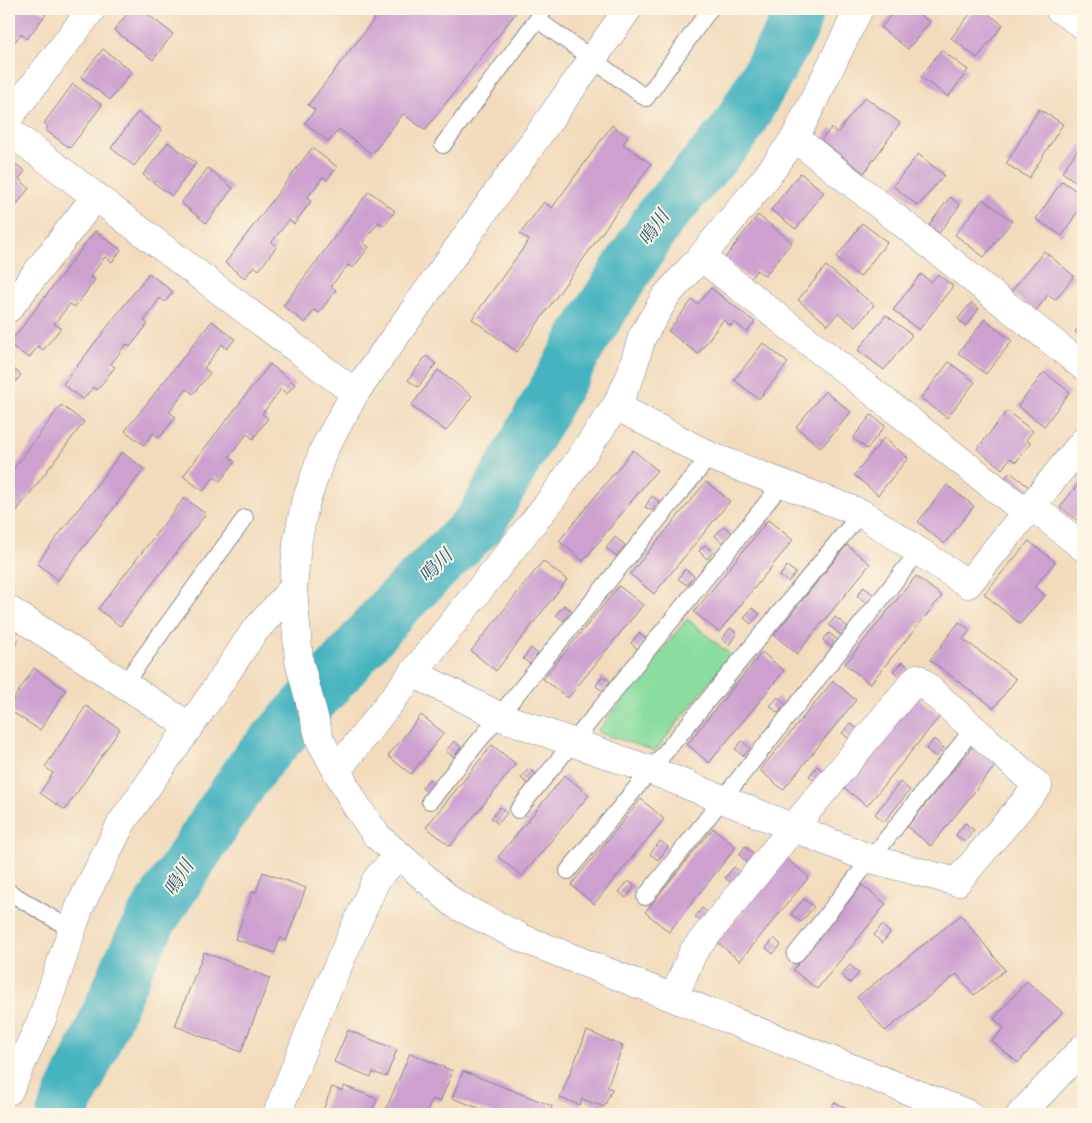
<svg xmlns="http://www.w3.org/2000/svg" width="1092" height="1123" viewBox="0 0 1092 1123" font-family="Alegreya,'Noto Serif JP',serif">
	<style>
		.green { fill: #8add9e; stroke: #52867e }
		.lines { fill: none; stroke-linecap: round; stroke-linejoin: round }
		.river { stroke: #45b3c0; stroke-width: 52 }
		.building { fill: #cda0d0 }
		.lane-casing { stroke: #86858d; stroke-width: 18 }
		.street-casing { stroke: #86858d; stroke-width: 29 }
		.secondary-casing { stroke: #86858d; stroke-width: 29 }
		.lane { stroke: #fff; stroke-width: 16 }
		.street { stroke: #fff; stroke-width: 28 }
		.secondary { stroke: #fff; stroke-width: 28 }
		.labels { text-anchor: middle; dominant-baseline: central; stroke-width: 4; stroke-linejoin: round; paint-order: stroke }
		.water-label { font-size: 19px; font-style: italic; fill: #28577b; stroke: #fcf5e5 }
	</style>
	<rect width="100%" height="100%" fill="#fcf5e5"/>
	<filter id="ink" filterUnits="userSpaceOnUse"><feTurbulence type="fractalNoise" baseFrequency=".02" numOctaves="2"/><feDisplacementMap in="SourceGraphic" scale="10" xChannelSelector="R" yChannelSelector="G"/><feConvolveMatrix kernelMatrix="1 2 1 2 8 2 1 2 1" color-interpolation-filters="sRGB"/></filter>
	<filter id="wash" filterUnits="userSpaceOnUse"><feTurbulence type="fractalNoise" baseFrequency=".0096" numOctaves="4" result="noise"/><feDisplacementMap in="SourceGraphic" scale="20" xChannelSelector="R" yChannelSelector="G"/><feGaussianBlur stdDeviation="1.12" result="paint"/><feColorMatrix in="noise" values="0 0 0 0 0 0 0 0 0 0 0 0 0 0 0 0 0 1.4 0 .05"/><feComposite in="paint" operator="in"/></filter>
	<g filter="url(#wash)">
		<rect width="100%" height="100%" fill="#f2dbbc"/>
		<!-- green -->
		<path class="green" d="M 687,619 L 731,655 L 655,751 L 597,732 Z"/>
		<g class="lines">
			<!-- river -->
			<path class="river" d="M 62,1114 L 96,1040 L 130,961 L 150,922 L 217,819 L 255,763 L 351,657 L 393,608 L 480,523 L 583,339 L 660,217 L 735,131 L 792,30 L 798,9"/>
		</g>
		<g id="blocks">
			<!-- building -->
			<path class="building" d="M 9,9 L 39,9 L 46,14 L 27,39 L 21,34 L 9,49 Z
				M 131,9 L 141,9 L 173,34 L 153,60 L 114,30 Z
				M 382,9 L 519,9 L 425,130 L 403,114 L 372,154 L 339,129 L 329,142 L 305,123 L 315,110 L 308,105 Z
				M 895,9 L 913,9 L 930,22 L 908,49 L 881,28 Z
				M 974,9 L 982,9 L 1003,25 L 977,58 L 951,38 Z
				M 103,49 L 132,72 L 110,100 L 81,77 Z
				M 941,50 L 968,70 L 948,97 L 921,77 Z
				M 73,84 L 102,105 L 70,148 L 45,130 L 48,127 L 44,123 Z
				M 865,97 L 900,123 L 864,173 L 821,140 L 831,128 L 837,133 Z
				M 1039,109 L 1063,124 L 1029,178 L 1006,164 Z
				M 138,112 L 162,130 L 134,166 L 111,148 Z
				M 612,125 L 628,137 L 623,144 L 651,164 L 517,352 L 472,319 L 529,240 L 520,234 L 544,202 L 552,208 Z
				M 168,142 L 196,163 L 172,196 L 143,175 Z
				M 1083,142 L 1083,187 L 1062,172 Z
				M 312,148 L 337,167 L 327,180 L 323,177 L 307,198 L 311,201 L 294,224 L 289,220 L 272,242 L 277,246 L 259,270 L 254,266 L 245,278 L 225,263 Z
				M 918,154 L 944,175 L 918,206 L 893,186 Z
				M 9,159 L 25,171 L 19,179 L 29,188 L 9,215 Z
				M 208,168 L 233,188 L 206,223 L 181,203 Z
				M 800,173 L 824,192 L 796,229 L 771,210 Z
				M 1062,181 L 1083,195 L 1083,203 L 1062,236 L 1036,219 Z
				M 369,191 L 395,211 L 384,226 L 379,222 L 363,242 L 369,247 L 353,268 L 348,265 L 331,286 L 336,290 L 319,313 L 314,310 L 305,323 L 283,306 Z
				M 950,197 L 960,205 L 939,233 L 929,225 Z
				M 983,199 L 1012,221 L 984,257 L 955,235 Z
				M 758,215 L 792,242 L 765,276 L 757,270 L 750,279 L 724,259 Z
				M 862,223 L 887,242 L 860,277 L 836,258 Z
				M 95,231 L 121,250 L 112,262 L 105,257 L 90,277 L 95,280 L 75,307 L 70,304 L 54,324 L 61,328 L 43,350 L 38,346 L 29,358 L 9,344 Z
				M 1044,251 L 1074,276 L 1055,300 L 1048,295 L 1035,312 L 1011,292 Z
				M 826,266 L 874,305 L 856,327 L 838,313 L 828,325 L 798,300 Z
				M 149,273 L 173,292 L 165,302 L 160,298 L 144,321 L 148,324 L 130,347 L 126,344 L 111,364 L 115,367 L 97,390 L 93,387 L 83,400 L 63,384 Z
				M 921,274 L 931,282 L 938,274 L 953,286 L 919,330 L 893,310 Z
				M 711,288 L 755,322 L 747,332 L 734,322 L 731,326 L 723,320 L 698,354 L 668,331 L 692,300 L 698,304 Z
				M 971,303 L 979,309 L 966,326 L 958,319 Z
				M 886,315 L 912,335 L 884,370 L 858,350 Z
				M 985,319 L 1012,341 L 986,374 L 958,353 Z
				M 212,321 L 235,339 L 227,349 L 222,344 L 204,368 L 210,373 L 193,394 L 187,389 L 169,412 L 176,417 L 159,438 L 153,433 L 144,445 L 125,431 Z
				M 1083,321 L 1083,339 L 1075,332 Z
				M 763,343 L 788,363 L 759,399 L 734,380 Z
				M 426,356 L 436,364 L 418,387 L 408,380 Z
				M 949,362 L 975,382 L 947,418 L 921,398 Z
				M 270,364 L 295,384 L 287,394 L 281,389 L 262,414 L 268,418 L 253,439 L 247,434 L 229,457 L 235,462 L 220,481 L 214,477 L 203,491 L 183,476 Z
				M 9,365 L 21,375 L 9,390 Z
				M 438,370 L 472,396 L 446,431 L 411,406 Z
				M 1044,372 L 1070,392 L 1044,426 L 1018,406 Z
				M 825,391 L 851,412 L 821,448 L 796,427 Z
				M 61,405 L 84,422 L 9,521 L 9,475 Z
				M 1007,411 L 1033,431 L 1026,440 L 1031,443 L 1016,462 L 1010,458 L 1002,469 L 977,449 Z
				M 871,415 L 885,426 L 867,449 L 853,438 Z
				M 884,438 L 908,458 L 878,495 L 854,475 Z
				M 633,450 L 657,470 L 583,561 L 559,541 Z
				M 122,452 L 144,469 L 58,580 L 37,563 Z
				M 1083,470 L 1083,525 L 1060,507 L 1081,480 L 1077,477 Z
				M 1010,472 L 1030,488 L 1023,497 L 1003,481 Z
				M 706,482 L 730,501 L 654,594 L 630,574 Z
				M 947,485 L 974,506 L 944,544 L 918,522 Z
				M 652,496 L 659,501 L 652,511 L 645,507 Z
				M 184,498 L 206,514 L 120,626 L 98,609 Z
				M 768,520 L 793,540 L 719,632 L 694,612 Z
				M 724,526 L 732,533 L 723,543 L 715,536 Z
				M 615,537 L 625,545 L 616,556 L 606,548 Z
				M 1029,541 L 1055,562 L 1034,587 L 1045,595 L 1020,624 L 984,594 Z
				M 705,545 L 713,552 L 707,559 L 699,551 Z
				M 847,545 L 870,564 L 797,654 L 774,635 Z
				M 543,561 L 567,580 L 496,671 L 471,651 Z
				M 787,566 L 796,573 L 788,582 L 780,576 Z
				M 685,569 L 694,576 L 687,585 L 678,579 Z
				M 916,576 L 942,596 L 870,684 L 845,664 Z
				M 619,586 L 643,605 L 568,698 L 543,679 Z
				M 864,587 L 874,595 L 867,603 L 857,596 Z
				M 564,605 L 571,610 L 564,621 L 556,615 Z
				M 752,608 L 760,614 L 751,624 L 744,618 Z
				M 835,617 L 848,627 L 841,635 L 829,625 Z
				M 959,622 L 970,630 L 963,639 L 1016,679 L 994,708 L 930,660 Z
				M 730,628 L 737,633 L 729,645 L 722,639 Z
				M 639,633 L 646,639 L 637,649 L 631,643 Z
				M 829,633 L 838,640 L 832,648 L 823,640 Z
				M 9,636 L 17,642 L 9,654 Z
				M 531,648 L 538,654 L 530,664 L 523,659 Z
				M 762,652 L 784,671 L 709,763 L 687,744 Z
				M 902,662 L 909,667 L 900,677 L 893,671 Z
				M 34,668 L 66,690 L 40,730 L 9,710 L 9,706 Z
				M 602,676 L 610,681 L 603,691 L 596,686 Z
				M 833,681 L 856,700 L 783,790 L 760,770 Z
				M 916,696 L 940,716 L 867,806 L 843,787 Z
				M 778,697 L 786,705 L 778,713 L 770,706 Z
				M 86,706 L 120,729 L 65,810 L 40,793 L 53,773 L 45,767 Z
				M 421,715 L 444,733 L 411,774 L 388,756 Z
				M 850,723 L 859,730 L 851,740 L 842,733 Z
				M 934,739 L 944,748 L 936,757 L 926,749 Z
				M 454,741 L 461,747 L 454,757 L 446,751 Z
				M 742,741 L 750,748 L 743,756 L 735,749 Z
				M 976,742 L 999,761 L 931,846 L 907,827 Z
				M 492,745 L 516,764 L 450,846 L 426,827 Z
				M 817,766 L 826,774 L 818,783 L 809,776 Z
				M 529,769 L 536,774 L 528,784 L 521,778 Z
				M 565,775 L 589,795 L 522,876 L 498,857 Z
				M 429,779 L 436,784 L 428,793 L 422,788 Z
				M 900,782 L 910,790 L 884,822 L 875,814 Z
				M 641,799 L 664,819 L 594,904 L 571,885 Z
				M 500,807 L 507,813 L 498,824 L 491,818 Z
				M 965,823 L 974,830 L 965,842 L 956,835 Z
				M 713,828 L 736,847 L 669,932 L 645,912 Z
				M 660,841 L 668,847 L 658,860 L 650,854 Z
				M 745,846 L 756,855 L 749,864 L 739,855 Z
				M 786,858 L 809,877 L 740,961 L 717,942 Z
				M 734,867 L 742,873 L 733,884 L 725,878 Z
				M 263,872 L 306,888 L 286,941 L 280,938 L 275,953 L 235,939 L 253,891 L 256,892 Z
				M 628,881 L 635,886 L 626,898 L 619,892 Z
				M 862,885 L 886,904 L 817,989 L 793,970 Z
				M 804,899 L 814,907 L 801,922 L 791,914 Z
				M 702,908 L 709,913 L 702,922 L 695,917 Z
				M 961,915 L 1005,970 L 974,995 L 957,974 L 885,1031 L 857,997 Z
				M 882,925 L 890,933 L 882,943 L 874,935 Z
				M 774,938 L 781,945 L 773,954 L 766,948 Z
				M 204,952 L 270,978 L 241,1052 L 175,1026 Z
				M 850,965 L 859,973 L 850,983 L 841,975 Z
				M 1027,981 L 1062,1012 L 1018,1063 L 992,1041 L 1004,1028 L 994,1019 Z
				M 348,1030 L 397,1050 L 386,1077 L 373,1072 L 371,1077 L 334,1062 Z
				M 587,1031 L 623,1046 L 607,1087 L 612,1089 L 604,1107 L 582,1099 L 580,1105 L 560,1098 Z
				M 410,1053 L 453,1071 L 440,1102 L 433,1099 L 426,1114 L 384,1114 Z
				M 463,1071 L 552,1106 L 549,1114 L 494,1114 L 452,1098 Z
				M 344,1086 L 377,1099 L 371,1114 L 322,1113 L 332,1087 L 342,1091 Z
				M 834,1102 L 847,1108 L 844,1114 L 829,1114 Z"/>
		</g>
	</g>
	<g filter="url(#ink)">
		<use href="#blocks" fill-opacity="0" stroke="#86858d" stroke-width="1"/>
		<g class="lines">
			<!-- lane casing -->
			<g class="lane-casing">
				<path id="lane" d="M 538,20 L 646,98 L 710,9
					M 443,145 L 545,9
					M 124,684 L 245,518
					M 430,801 L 710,456
					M 518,810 L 782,484
					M 568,871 L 861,513
					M 9,892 L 72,930
					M 645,897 L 919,551
					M 795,955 L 973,729"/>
			</g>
			<!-- street casing -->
			<g class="street-casing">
				<path id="street" d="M 1059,9 L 1083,25
					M 9,117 L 92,9
					M 9,131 L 355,393
					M 795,138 L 1083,366
					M 701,257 L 1026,512
					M 9,308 L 96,196
					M 616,406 L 710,456 L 861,513 L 968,584 L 1083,442
					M 1032,506 L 1083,547
					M 9,610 L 189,726
					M 413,673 L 499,716 L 650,770 L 871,859 L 957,882 L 1038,786 L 917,678 L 793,828 L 693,952 L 674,997
					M 337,770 L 413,673 L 554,496 L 616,406 L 630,377 L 642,337 L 666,296 L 701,257 L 765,179 L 795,138 L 859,9
					M 277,1114 L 314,1020 L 376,880 L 398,855
					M 1021,1114 L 1083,1048"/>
			</g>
			<!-- secondary casing -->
			<g class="secondary-casing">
				<path id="secondary" d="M 628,9 L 355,393 L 324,449 L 305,504 L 297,544 L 293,588 L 299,661 L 320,740 L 355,804 L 377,836 L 456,905 L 524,939 L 968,1114
					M 9,1091 L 42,1019 L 80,906 L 122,822 L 211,696 L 253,633 L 293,588"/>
			</g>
			<!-- lane -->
			<use href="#lane" class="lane"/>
			<!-- street -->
			<use href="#street" class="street"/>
			<!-- secondary -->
			<use href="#secondary" class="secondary"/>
		</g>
	</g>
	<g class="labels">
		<!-- water labels -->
		<g class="water-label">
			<text transform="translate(654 228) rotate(-55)">鳴川</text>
			<text transform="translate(436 566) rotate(-45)">鳴川</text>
			<text transform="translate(179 878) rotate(-57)">鳴川</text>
		</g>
	</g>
	<!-- margin -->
	<rect width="1092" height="1123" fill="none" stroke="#fcf5e5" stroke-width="30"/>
</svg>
